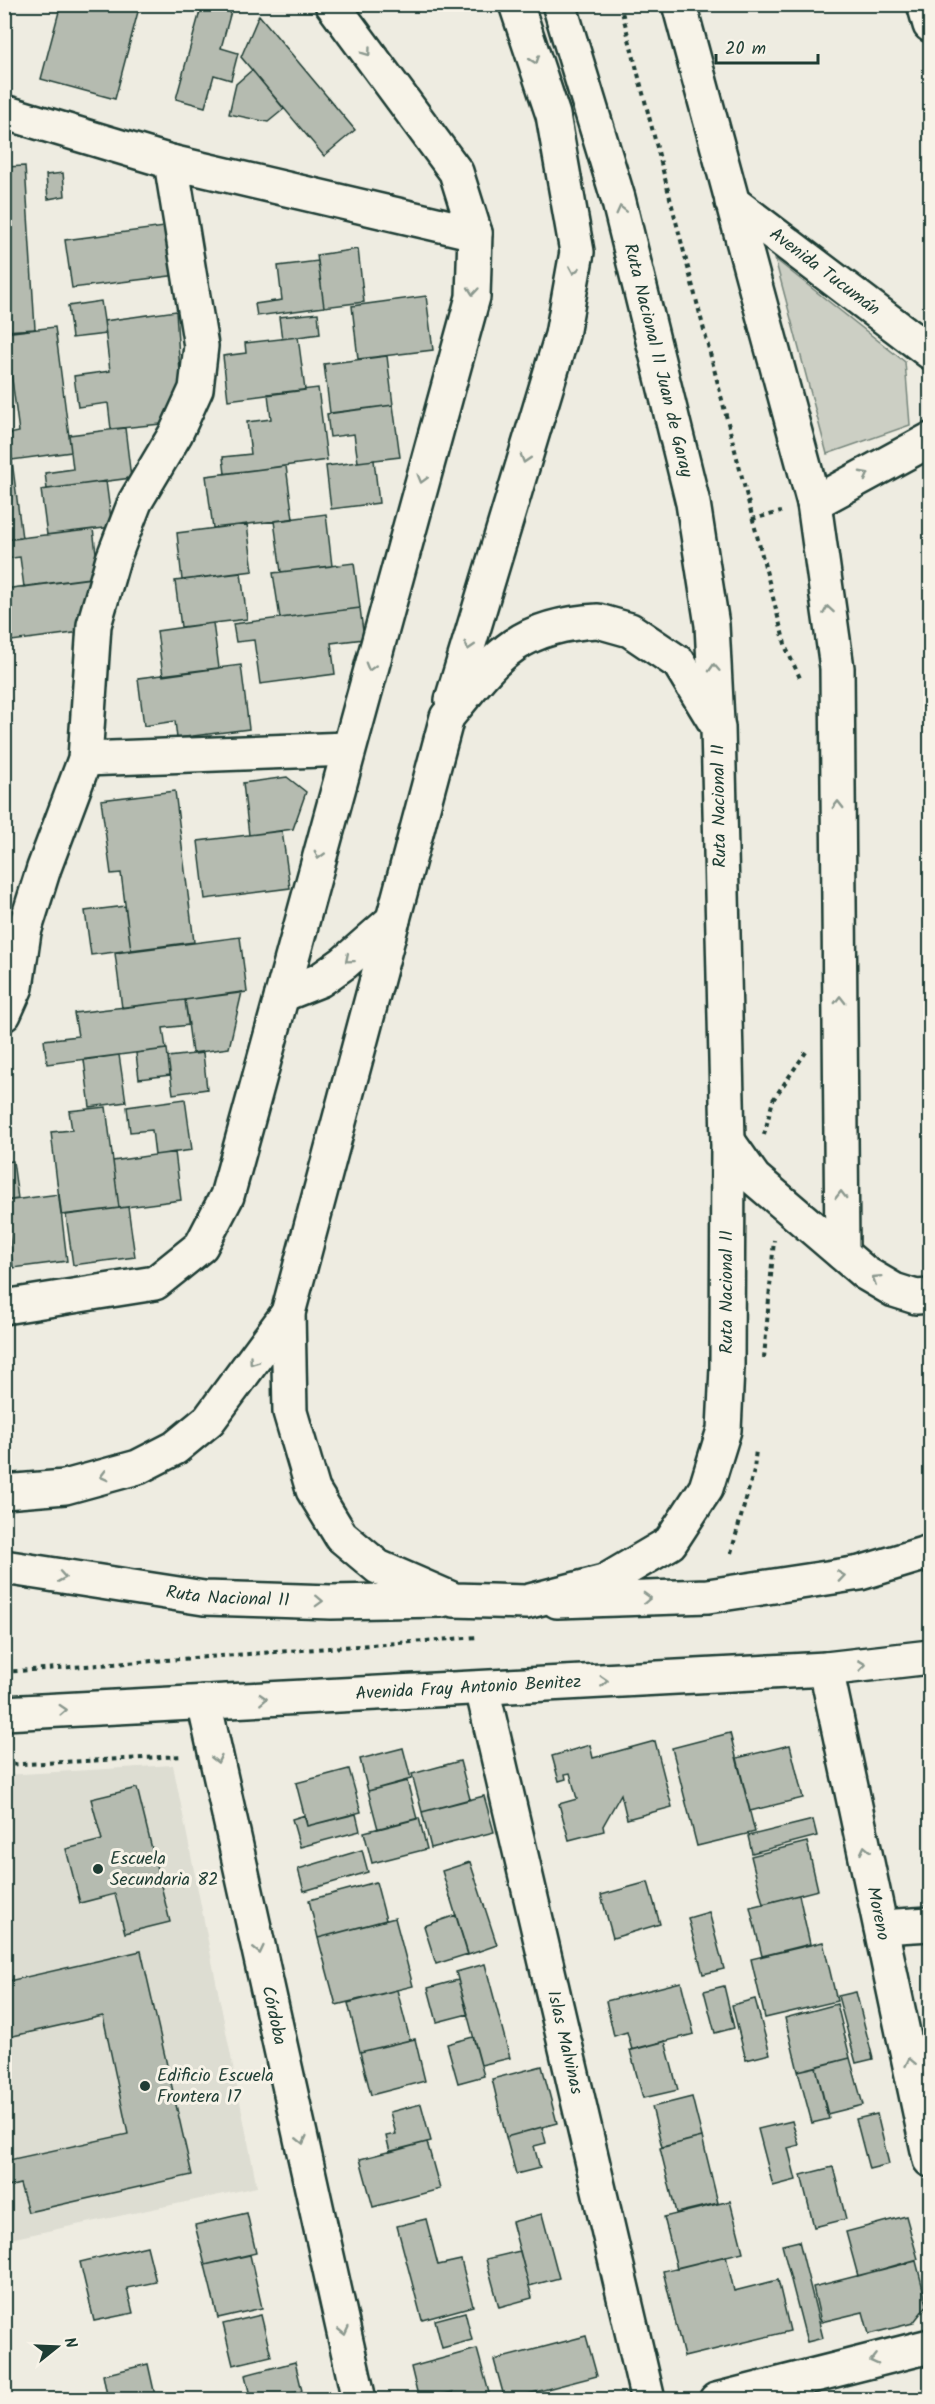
<svg xmlns="http://www.w3.org/2000/svg" width="935" height="2404" viewBox="0 0 935 2404" font-family="Kalam,sans-serif">
	<style>
		.built { fill: #ddddd2 }
		.green { fill: #cccfc4; stroke: #76867c; stroke-width: 1.5 }
		.building { fill: #b5bbb0; stroke: #1f3d34; stroke-width: 1.5 }
		.lines { fill: none; stroke-linecap: round; stroke-linejoin: round }
		.minor-casing { stroke: #1f3d34; stroke-width: 38 }
		.secondary-casing { stroke: #1f3d34; stroke-width: 38 }
		.trunk-casing { stroke: #1f3d34; stroke-width: 38 }
		.path { stroke: #1f3d34; stroke-width: 4; stroke-dasharray: 4.5 4.5; stroke-linecap: butt }
		.minor { stroke: #f7f3e8; stroke-width: 33 }
		.secondary { stroke: #f7f3e8; stroke-width: 33 }
		.trunk { stroke: #f7f3e8; stroke-width: 33 }
		.oneway { stroke: #8b988e }
		.poi-dot { fill: #1f3d34; stroke: #f7f3e8; stroke-width: 2 }
		.labels { text-anchor: middle; dominant-baseline: central; stroke-width: 6; stroke-linejoin: round; paint-order: stroke }
		.street-label { font-size: 18px; fill: #1f3d34; stroke: #f7f3e8 }
		.poi-label { font-size: 18px; fill: #1f3d34; stroke: #f7f3e8; text-anchor: start }
	</style>
	<rect width="100%" height="100%" fill="#eeece1"/>
	<filter id="ink" filterUnits="userSpaceOnUse"><feTurbulence type="fractalNoise" baseFrequency=".0167" numOctaves="2"/><feDisplacementMap in="SourceGraphic" scale="12" xChannelSelector="R" yChannelSelector="G"/><feConvolveMatrix kernelMatrix="1 2 1 2 8 2 1 2 1" color-interpolation-filters="sRGB"/></filter>
	<g filter="url(#ink)">
		<!-- built -->
		<path class="built" d="M 173,1765 L 257,2187 L 5,2240 L 5,1775 Z"/>
		<!-- green -->
		<path class="green" d="M 775,259 L 905,362 L 910,425 L 827,454 Z"/>
		<!-- building -->
		<path class="building" d="M 61,4 L 140,4 L 115,99 L 41,79 Z
			M 202,4 L 233,4 L 221,48 L 238,53 L 231,80 L 214,75 L 205,107 L 176,99 Z
			M 259,15 L 355,130 L 324,156 L 241,57 Z
			M 252,70 L 284,109 L 268,122 L 229,114 L 236,84 Z
			M 25,166 L 35,329 L 4,331 L 4,167 Z
			M 63,173 L 65,196 L 48,199 L 46,175 Z
			M 172,226 L 178,275 L 72,288 L 65,240 Z
			M 358,249 L 364,302 L 324,307 L 317,255 Z
			M 318,261 L 324,307 L 257,316 L 255,304 L 282,300 L 278,266 Z
			M 426,296 L 433,350 L 358,359 L 352,306 Z
			M 101,301 L 106,334 L 72,338 L 68,306 Z
			M 176,311 L 181,388 L 161,424 L 111,429 L 108,403 L 78,407 L 74,376 L 110,371 L 104,321 Z
			M 318,313 L 320,334 L 282,339 L 279,317 Z
			M 55,327 L 71,452 L 12,460 L 9,434 L 19,432 L 9,357 L 4,357 L 4,333 Z
			M 298,337 L 305,390 L 228,400 L 223,356 L 246,353 L 245,343 Z
			M 387,356 L 393,405 L 330,413 L 324,364 Z
			M 318,388 L 327,460 L 225,474 L 223,457 L 251,454 L 247,422 L 271,419 L 268,394 Z
			M 393,405 L 400,457 L 358,462 L 354,434 L 330,437 L 327,414 Z
			M 125,428 L 131,478 L 47,489 L 45,473 L 73,469 L 69,435 Z
			M 8,430 L 22,538 L 4,540 L 4,431 Z
			M 374,460 L 379,503 L 331,509 L 326,466 Z
			M 286,466 L 293,519 L 213,528 L 206,476 Z
			M 106,481 L 112,527 L 47,535 L 41,490 Z
			M 326,514 L 332,566 L 281,572 L 274,521 Z
			M 247,524 L 253,571 L 182,580 L 177,533 Z
			M 93,529 L 99,577 L 24,587 L 20,557 L 4,559 L 4,540 Z
			M 354,563 L 360,608 L 280,618 L 273,573 Z
			M 241,573 L 247,619 L 181,627 L 175,581 Z
			M 89,578 L 93,611 L 78,612 L 81,632 L 4,642 L 4,589 Z
			M 360,608 L 364,639 L 331,643 L 335,674 L 260,684 L 254,640 L 236,642 L 233,624 Z
			M 213,623 L 219,668 L 163,676 L 157,631 Z
			M 241,665 L 249,729 L 177,738 L 175,721 L 144,726 L 138,678 Z
			M 287,777 L 306,792 L 293,829 L 249,835 L 243,783 Z
			M 175,791 L 194,942 L 131,950 L 121,873 L 111,874 L 101,800 Z
			M 282,831 L 290,888 L 205,899 L 198,841 Z
			M 125,906 L 131,950 L 91,955 L 85,911 Z
			M 240,937 L 247,992 L 122,1008 L 115,953 Z
			M 242,992 L 229,1048 L 192,1053 L 185,1000 Z
			M 185,1000 L 189,1025 L 163,1028 L 166,1049 L 47,1064 L 44,1040 L 78,1036 L 74,1013 Z
			M 167,1049 L 170,1075 L 139,1079 L 136,1053 Z
			M 203,1053 L 207,1089 L 173,1094 L 168,1057 Z
			M 119,1055 L 126,1102 L 90,1107 L 84,1060 Z
			M 185,1099 L 192,1150 L 155,1155 L 152,1130 L 130,1132 L 127,1107 Z
			M 106,1107 L 119,1208 L 61,1215 L 51,1132 L 72,1130 L 69,1111 Z
			M 175,1152 L 181,1200 L 119,1208 L 113,1161 Z
			M 13,1161 L 18,1199 L 4,1201 L 4,1162 Z
			M 59,1194 L 67,1261 L 13,1268 L 5,1201 Z
			M 128,1207 L 135,1257 L 73,1265 L 66,1215 Z
			M 730,1733 L 755,1832 L 697,1846 L 672,1748 Z
			M 655,1741 L 672,1807 L 627,1819 L 621,1794 L 603,1826 L 604,1831 L 569,1840 L 559,1804 L 577,1799 L 570,1773 L 565,1774 L 566,1779 L 559,1781 L 552,1756 L 590,1745 L 593,1758 Z
			M 790,1745 L 803,1798 L 750,1811 L 737,1758 Z
			M 403,1748 L 411,1779 L 368,1791 L 360,1759 Z
			M 460,1761 L 470,1799 L 422,1812 L 412,1774 Z
			M 349,1769 L 361,1812 L 307,1826 L 296,1783 Z
			M 407,1781 L 417,1819 L 378,1829 L 368,1791 Z
			M 137,1788 L 170,1922 L 125,1933 L 115,1894 L 80,1903 L 66,1849 L 102,1840 L 91,1799 Z
			M 484,1796 L 494,1832 L 431,1848 L 422,1812 Z
			M 356,1814 L 360,1831 L 300,1847 L 292,1819 L 305,1815 L 307,1826 Z
			M 419,1818 L 427,1849 L 372,1863 L 364,1832 Z
			M 813,1820 L 817,1836 L 752,1853 L 748,1836 Z
			M 807,1842 L 818,1890 L 763,1904 L 751,1856 Z
			M 362,1850 L 368,1872 L 304,1891 L 298,1869 Z
			M 470,1862 L 497,1945 L 468,1955 L 442,1871 Z
			M 376,1882 L 386,1920 L 318,1938 L 309,1900 Z
			M 648,1882 L 660,1924 L 613,1938 L 601,1895 Z
			M 799,1895 L 810,1944 L 762,1956 L 750,1907 Z
			M 709,1912 L 724,1969 L 703,1974 L 688,1918 Z
			M 456,1915 L 468,1954 L 436,1964 L 424,1926 Z
			M 395,1918 L 413,1986 L 336,2005 L 318,1938 Z
			M 823,1942 L 837,2001 L 765,2018 L 751,1959 Z
			M 141,1951 L 192,2175 L 28,2212 L 20,2184 L 4,2188 L 4,2161 L 128,2134 L 103,2016 L 4,2038 L 4,1982 Z
			M 485,1964 L 510,2058 L 481,2065 L 456,1972 Z
			M 458,1980 L 468,2014 L 437,2022 L 428,1988 Z
			M 681,1982 L 694,2034 L 632,2050 L 627,2032 L 614,2036 L 606,2001 Z
			M 724,1986 L 734,2028 L 715,2033 L 704,1991 Z
			M 397,1990 L 410,2040 L 360,2052 L 348,2003 Z
			M 856,1992 L 873,2059 L 856,2063 L 838,1996 Z
			M 755,1999 L 770,2054 L 746,2060 L 732,2005 Z
			M 837,2004 L 850,2058 L 798,2071 L 785,2018 Z
			M 473,2037 L 484,2076 L 458,2083 L 447,2044 Z
			M 415,2039 L 425,2081 L 371,2095 L 360,2052 Z
			M 665,2041 L 678,2090 L 643,2098 L 630,2050 Z
			M 850,2058 L 863,2105 L 827,2114 L 816,2067 Z
			M 542,2066 L 557,2123 L 506,2137 L 492,2079 Z
			M 816,2067 L 829,2119 L 812,2123 L 798,2071 Z
			M 692,2097 L 702,2137 L 662,2147 L 652,2107 Z
			M 421,2104 L 431,2141 L 390,2152 L 386,2136 L 396,2134 L 390,2112 Z
			M 877,2114 L 889,2164 L 869,2169 L 856,2119 Z
			M 792,2121 L 799,2145 L 788,2148 L 796,2180 L 773,2186 L 758,2129 Z
			M 542,2127 L 546,2143 L 534,2146 L 540,2168 L 516,2174 L 506,2137 Z
			M 702,2137 L 718,2203 L 676,2213 L 660,2148 Z
			M 427,2142 L 440,2189 L 373,2207 L 360,2159 Z
			M 833,2167 L 846,2219 L 814,2227 L 801,2175 Z
			M 730,2201 L 743,2252 L 677,2268 L 664,2217 Z
			M 247,2213 L 256,2253 L 205,2265 L 195,2225 Z
			M 542,2214 L 559,2278 L 529,2286 L 512,2222 Z
			M 906,2216 L 918,2259 L 858,2276 L 846,2232 Z
			M 426,2219 L 438,2265 L 461,2260 L 473,2306 L 422,2320 L 397,2226 Z
			M 799,2241 L 823,2338 L 807,2342 L 782,2245 Z
			M 147,2246 L 156,2282 L 127,2288 L 133,2313 L 94,2321 L 80,2262 Z
			M 520,2251 L 532,2298 L 499,2307 L 486,2259 Z
			M 250,2255 L 262,2308 L 218,2318 L 205,2265 Z
			M 726,2256 L 734,2291 L 778,2280 L 790,2331 L 684,2357 L 663,2271 Z
			M 916,2261 L 927,2305 L 913,2323 L 869,2334 L 863,2312 L 821,2322 L 813,2287 Z
			M 465,2312 L 472,2340 L 442,2348 L 435,2320 Z
			M 261,2315 L 271,2356 L 233,2365 L 223,2324 Z
			M 586,2336 L 597,2376 L 505,2400 L 494,2360 Z
			M 477,2349 L 491,2400 L 455,2400 L 453,2392 L 419,2400 L 411,2367 Z
			M 295,2362 L 302,2391 L 267,2400 L 251,2400 L 245,2375 Z
			M 148,2364 L 156,2400 L 108,2400 L 103,2375 Z"/>
		<g class="lines">
			<!-- minor casing -->
			<g class="minor-casing">
				<g id="minor">
					<path d="M 679,4 L 814,503 L 837,668 L 842,1253"/>
					<path d="M 924,4 L 930,25"/>
					<path d="M 4,112 L 171,162 L 475,233"/>
					<path id="s1" d="M 732,202 L 930,352"/>
					<path d="M 814,503 L 930,440"/>
					<path d="M 85,759 L 348,749"/>
					<path d="M 4,1014 L 16,987 L 24,932 L 44,868 L 85,759 L 94,625 L 113,559 L 135,502 L 176,433 L 196,389 L 201,346 L 171,162"/>
					<path d="M 4,1307 L 155,1283 L 201,1246 L 227,1196 L 473,297 L 475,233 L 456,172 L 332,4"/>
					<path id="s2" d="M 826,1669 L 930,2160"/>
					<path id="s3" d="M 482,1688 L 648,2400"/>
					<path id="s4" d="M 204,1702 L 359,2400"/>
					<path id="s5" d="M 4,1713 L 826,1669 L 930,1657"/>
					<path d="M 881,1927 L 930,1924"/>
					<path d="M 716,2400 L 930,2346"/>
				</g>
			</g>
			<!-- secondary casing -->
			<g class="secondary-casing">
				<path id="secondary" d="M 728,1141 L 754,1178 L 865,1273 L 894,1290 L 916,1297 L 930,1296
					M 557,1601 L 708,1596 L 860,1573 L 930,1552"/>
			</g>
			<!-- trunk casing -->
			<g class="trunk-casing">
				<g id="trunk">
					<path id="s6" d="M 559,4 L 618,198 L 693,503 L 712,625 L 717,722"/>
					<path d="M 598,621 L 630,630 L 679,663 L 718,727 L 728,1141 L 727,1368 L 724,1430 L 706,1488 L 670,1543 L 604,1582 L 526,1602 L 454,1600 L 378,1567 L 341,1536 L 313,1490 L 290,1412 L 288,1313 L 447,717 C 495,658 516,625 598,621 Z"/>
					<path d="M 452,700 L 562,335 L 577,252 L 553,115 L 516,4"/>
					<path d="M 282,995 L 320,980 L 344,963 L 393,920"/>
					<path d="M 4,1492 L 65,1487 L 138,1467 L 175,1448 L 209,1420 L 288,1313"/>
					<path id="s7" d="M 4,1567 L 204,1598 L 331,1602 L 441,1600"/>
				</g>
			</g>
			<!-- path -->
			<path class="path" d="M 620,4 L 786,648 L 801,680
				M 752,519 L 781,512
				M 764,1135 L 773,1100 L 806,1052
				M 764,1358 L 774,1240
				M 731,1553 L 754,1470 L 756,1449
				M 4,1672 L 479,1637
				M 4,1765 L 183,1756"/>
			<!-- minor -->
			<use href="#minor" class="minor"/>
			<!-- secondary -->
			<use href="#secondary" class="secondary"/>
			<!-- trunk -->
			<use href="#trunk" class="trunk"/>
		</g>
		<!-- one-way arrows -->
		<defs><path id="oneway-chevron" d="M-2-3.5L2.5 0L-2 3.5" fill="none" stroke-width="1.6" stroke-linecap="round" stroke-linejoin="round" transform="scale(1.5)"/></defs>
		<g class="oneway">
			<use href="#oneway-chevron" transform="translate(367 52) rotate(54)"/>
			<use href="#oneway-chevron" transform="translate(535 60) rotate(71)"/>
			<use href="#oneway-chevron" transform="translate(621 210) rotate(-104)"/>
			<use href="#oneway-chevron" transform="translate(574 270) rotate(100)"/>
			<use href="#oneway-chevron" transform="translate(473 291) rotate(95)"/>
			<use href="#oneway-chevron" transform="translate(525 459) rotate(107)"/>
			<use href="#oneway-chevron" transform="translate(865 475) rotate(-28)"/>
			<use href="#oneway-chevron" transform="translate(422 479) rotate(106)"/>
			<use href="#oneway-chevron" transform="translate(828 610) rotate(-99)"/>
			<use href="#oneway-chevron" transform="translate(469 646) rotate(107)"/>
			<use href="#oneway-chevron" transform="translate(370 667) rotate(106)"/>
			<use href="#oneway-chevron" transform="translate(714 668) rotate(-93)"/>
			<use href="#oneway-chevron" transform="translate(838 805) rotate(-90)"/>
			<use href="#oneway-chevron" transform="translate(319 855) rotate(105)"/>
			<use href="#oneway-chevron" transform="translate(349 959) rotate(140)"/>
			<use href="#oneway-chevron" transform="translate(840 1000) rotate(-90)"/>
			<use href="#oneway-chevron" transform="translate(841 1195) rotate(-90)"/>
			<use href="#oneway-chevron" transform="translate(876 1279) rotate(-148)"/>
			<use href="#oneway-chevron" transform="translate(253 1361) rotate(126)"/>
			<use href="#oneway-chevron" transform="translate(104 1476) rotate(165)"/>
			<use href="#oneway-chevron" transform="translate(841 1576) rotate(-8)"/>
			<use href="#oneway-chevron" transform="translate(62 1577) rotate(10)"/>
			<use href="#oneway-chevron" transform="translate(647 1598) rotate(-2)"/>
			<use href="#oneway-chevron" transform="translate(319 1601) rotate(2)"/>
			<use href="#oneway-chevron" transform="translate(862 1665) rotate(-7)"/>
			<use href="#oneway-chevron" transform="translate(604 1681) rotate(-3)"/>
			<use href="#oneway-chevron" transform="translate(263 1699) rotate(-3)"/>
			<use href="#oneway-chevron" transform="translate(63 1710) rotate(-3)"/>
			<use href="#oneway-chevron" transform="translate(217 1759) rotate(77)"/>
			<use href="#oneway-chevron" transform="translate(865 1850) rotate(-102)"/>
			<use href="#oneway-chevron" transform="translate(259 1950) rotate(77)"/>
			<use href="#oneway-chevron" transform="translate(910 2062) rotate(-102)"/>
			<use href="#oneway-chevron" transform="translate(302 2140) rotate(77)"/>
			<use href="#oneway-chevron" transform="translate(344 2331) rotate(77)"/>
			<use href="#oneway-chevron" transform="translate(874 2360) rotate(166)"/>
		</g>
	</g>
	<!-- markers -->
	<g class="poi-dot">
		<circle cx="98" cy="1869" r="6"/>
		<circle cx="145" cy="2086" r="6"/>
	</g>
	<g class="labels">
		<!-- street labels -->
		<g class="street-label">
			<text stroke="none"><textPath href="#s1" startOffset="116">Avenida Tucumán</textPath></text>
			<text stroke="none"><textPath href="#s6" startOffset="370">Ruta Nacional 11 Juan de Garay</textPath></text>
			<text transform="translate(720 806) rotate(-91)">Ruta Nacional 11</text>
			<text transform="translate(727 1292) rotate(-90)">Ruta Nacional 11</text>
			<text stroke="none"><textPath href="#s7" startOffset="226">Ruta Nacional 11</textPath></text>
			<text stroke="none"><textPath href="#s5" startOffset="465">Avenida Fray Antonio Benitez</textPath></text>
			<text stroke="none"><textPath href="#s2" startOffset="250">Moreno</textPath></text>
			<text stroke="none"><textPath href="#s4" startOffset="321">Córdoba</textPath></text>
			<text stroke="none"><textPath href="#s3" startOffset="364">Islas Malvinas</textPath></text>
		</g>
		<!-- poi labels -->
		<g class="poi-label">
			<text x="110" y="1859">Escuela<tspan x="110" dy="21">Secundaria 82</tspan></text>
			<text x="157" y="2076">Edificio Escuela<tspan x="157" dy="21">Frontera 17</tspan></text>
		</g>
	</g>
	<!-- margin -->
	<rect width="935" height="2404" fill="none" stroke="#f7f3e8" stroke-width="24"/>
	<rect x="12" y="12" width="911" height="2380" fill="none" stroke="#1f3d34" stroke-width="2" filter="url(#ink)"/>
	<!-- north arrow -->
	<g transform="translate(57 2347) rotate(72)" stroke="#f7f3e8" stroke-width="4.5" paint-order="stroke">
	<path d="M0-4.5L10 22L0 15L-10 22Z" fill="#1f3d34"/>
	<text y="-9" font-size="16" font-weight="bold" text-anchor="middle" fill="#1f3d34">N</text>
	</g>
	<!-- scale -->
	<path d="M716 54v9h102v-9" fill="none" stroke="#1f3d34" stroke-width="3"/>
	<text x="725" y="54" font-size="18" fill="#1f3d34" stroke="#f7f3e8" stroke-width="4.5" paint-order="stroke">20 m</text>
</svg>
